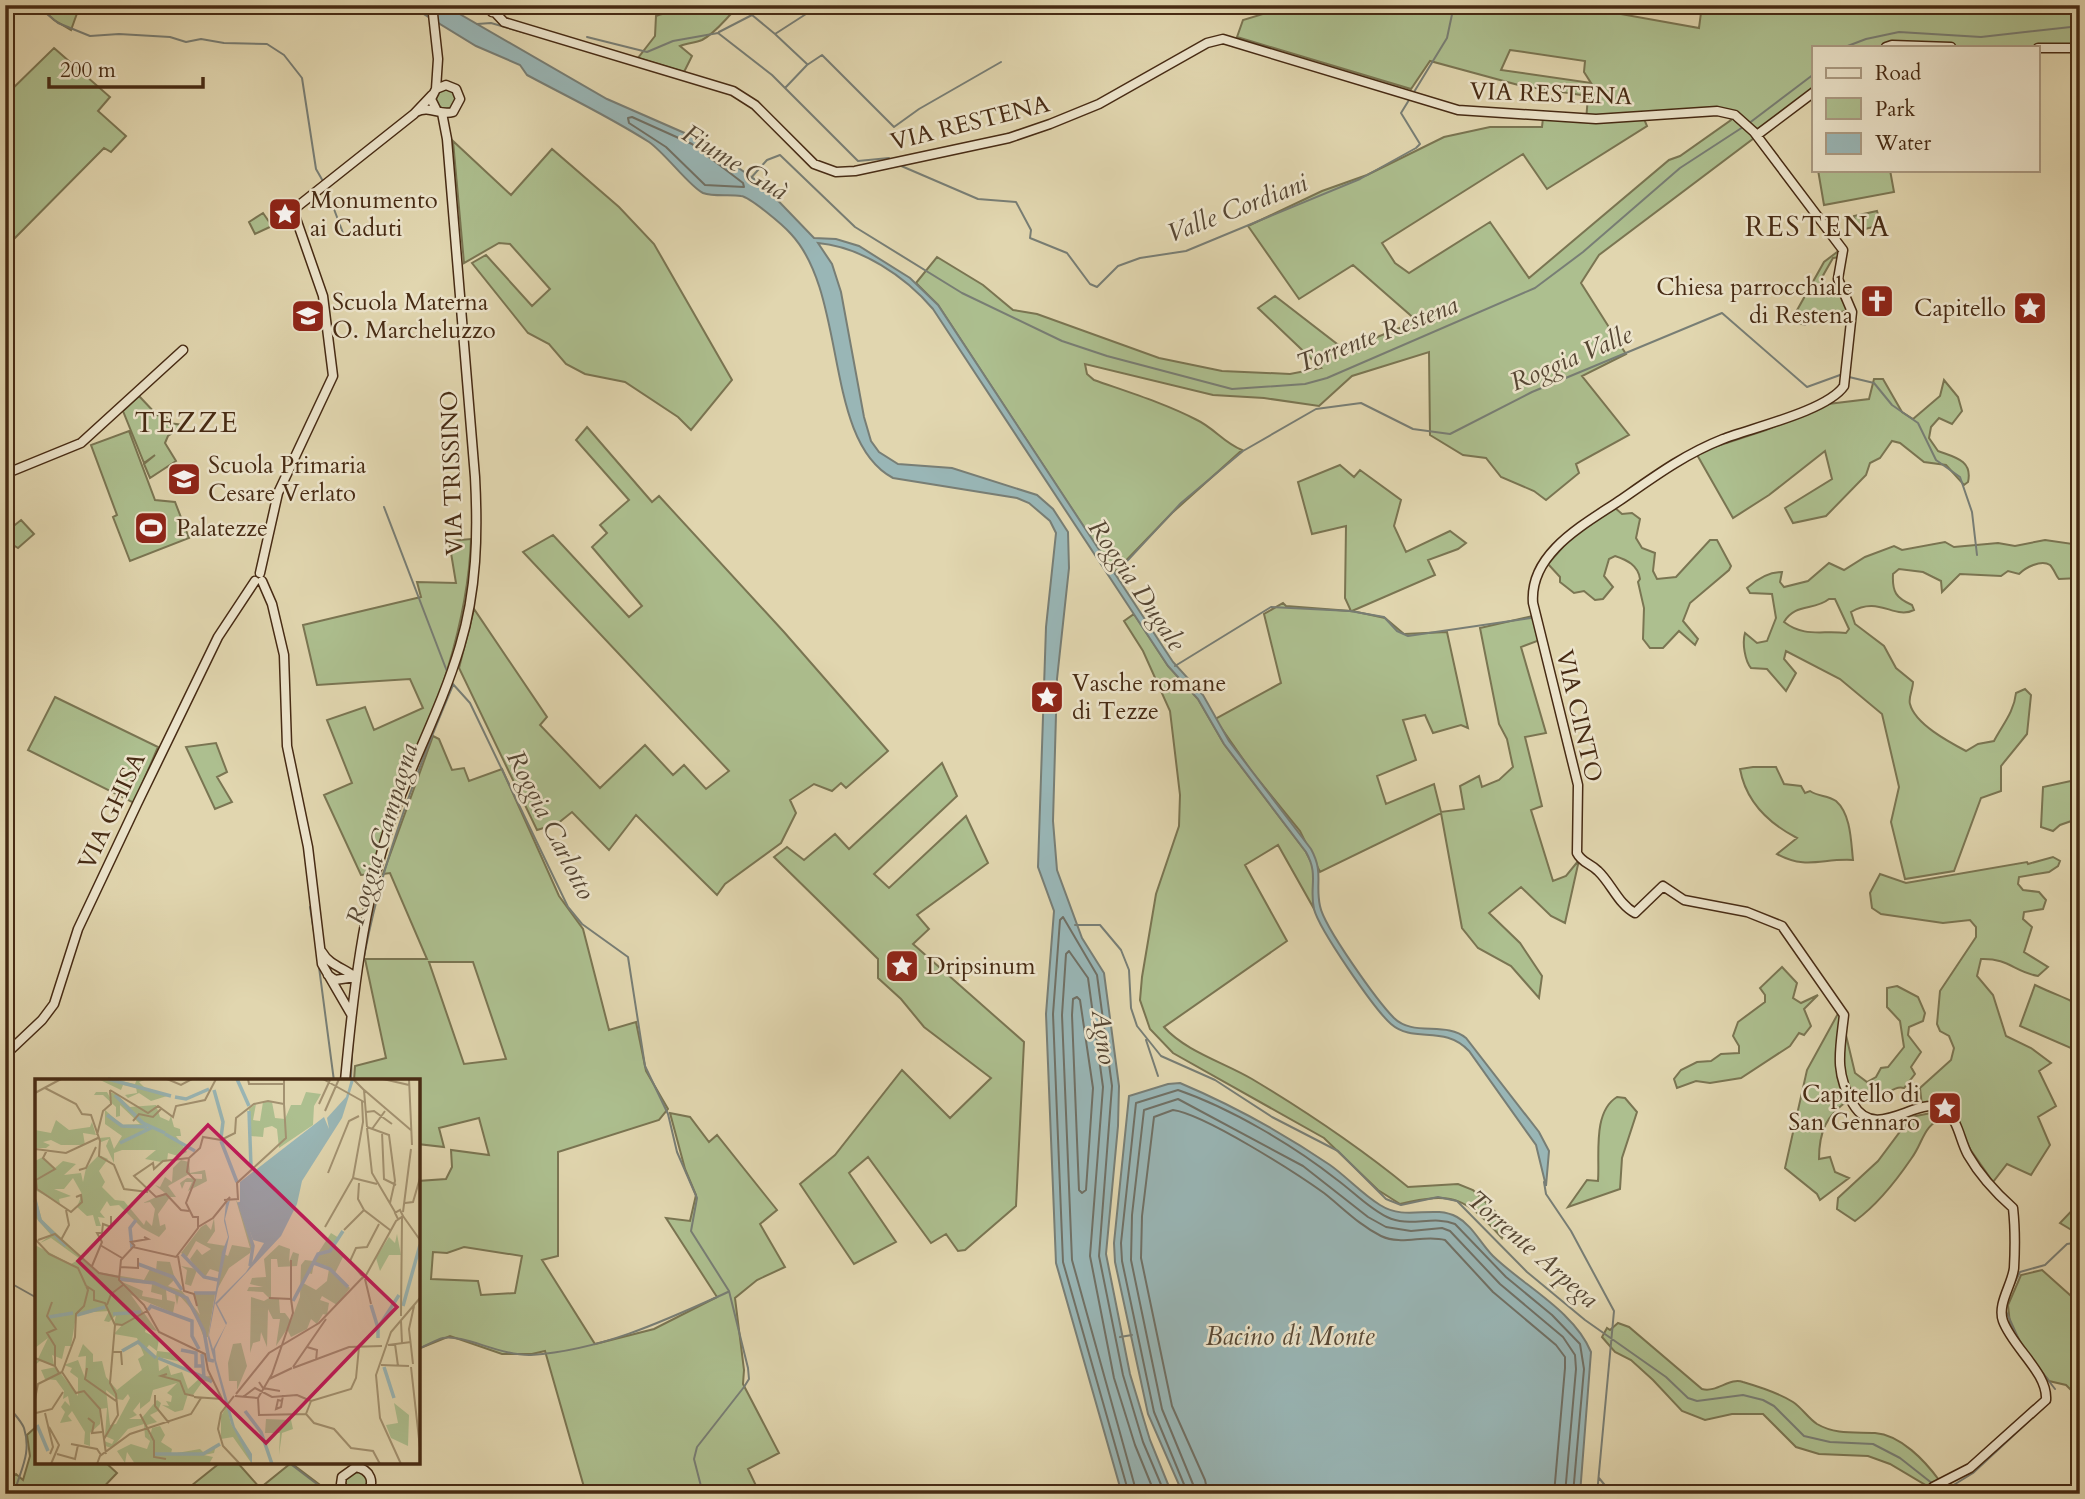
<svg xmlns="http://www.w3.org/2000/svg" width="2085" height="1499" viewBox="0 0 2085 1499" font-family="Cardo,serif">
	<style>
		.green { fill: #adbf8f; stroke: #7a7552; stroke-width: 2; fill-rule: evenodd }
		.water { fill: #99b6b6; stroke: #787e75; stroke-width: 2 }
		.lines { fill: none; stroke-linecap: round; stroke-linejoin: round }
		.shore { stroke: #707065; stroke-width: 2 }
		.stream { stroke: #787e75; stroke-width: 2 }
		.secondary-casing { stroke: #472b14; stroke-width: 11 }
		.secondary { stroke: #ece4cb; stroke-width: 8 }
		.labels { text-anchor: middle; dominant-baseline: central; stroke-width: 5; stroke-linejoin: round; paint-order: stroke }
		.street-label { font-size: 24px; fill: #472b14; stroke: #ece4cb }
		.poi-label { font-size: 24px; fill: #472b14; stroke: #ece4cb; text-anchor: start }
		.water-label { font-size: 26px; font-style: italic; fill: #574734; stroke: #ece4cb }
		.quarter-label { font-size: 28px; letter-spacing: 2px; fill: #472b14; stroke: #ece4cb }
		.inset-river { fill: none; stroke: #99b6b6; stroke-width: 3.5 }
		.inset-road { fill: none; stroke: #a39271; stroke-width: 2 }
		.view { fill: #c2185b; fill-opacity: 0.15; stroke: #c2185b; stroke-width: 3.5 }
		.inset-edge { fill: none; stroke: #472b14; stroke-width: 3.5 }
	</style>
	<rect width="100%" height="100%" fill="#e1d6af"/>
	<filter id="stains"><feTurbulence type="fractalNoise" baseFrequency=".00286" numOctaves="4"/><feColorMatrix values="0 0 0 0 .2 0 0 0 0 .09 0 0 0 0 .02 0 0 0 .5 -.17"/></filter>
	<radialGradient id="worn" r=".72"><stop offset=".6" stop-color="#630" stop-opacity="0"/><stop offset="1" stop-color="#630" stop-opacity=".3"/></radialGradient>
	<!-- green -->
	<path class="green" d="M 38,5 L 80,5 L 71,30 L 54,20 Z
		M 705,5 L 730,5 L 732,13 C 723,22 714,34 702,40 C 695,43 687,43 680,46 L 692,56 L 684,72 L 638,58 L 655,36 L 656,16 C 673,8 692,19 705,5 Z
		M 1293,5 L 1617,5 L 1615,13 L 1699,28 L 1702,5 L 2077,5 L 2080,51 L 2038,47 L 1814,47 L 1814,93 L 1599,255 L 1581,283 L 1626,354 L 1582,376 L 1629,435 L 1576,464 L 1579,473 L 1546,500 L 1534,491 L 1501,477 L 1486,458 L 1463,455 L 1430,435 L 1429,352 L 1352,376 L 1319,406 L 1264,398 L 1213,395 L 1085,364 L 1087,374 L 1094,380 C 1128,392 1164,403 1197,420 C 1214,428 1224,443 1242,450 L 1172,513 L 1114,573 L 938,305 L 916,283 L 937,257 L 983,285 L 1013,310 L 1037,314 L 1159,358 L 1222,371 L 1290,374 L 1321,368 L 1258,308 L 1275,296 L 1345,350 L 1417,321 L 1353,265 L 1299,299 L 1248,226 L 1322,191 L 1367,175 L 1444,137 L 1490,127 L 1542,127 L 1543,118 L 1586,121 L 1588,96 L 1522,86 L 1430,61 L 1411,89 L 1237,37 L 1243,20 ZM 1510,50 L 1585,61 L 1584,72 L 1591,83 L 1501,70 ZM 1722,114 L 1730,116 L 1731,120 L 1680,156 L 1669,160 L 1529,278 L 1490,222 L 1409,273 L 1395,263 L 1382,243 L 1523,154 L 1547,189 L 1647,126 L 1644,119 Z
		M 54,48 L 110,97 L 98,111 L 126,136 L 111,152 L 104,148 L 5,248 L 5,96 Z
		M436 99a10 10 0 1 1 20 0a10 10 0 1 1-20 0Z
		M 453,141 L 511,195 L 552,149 L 619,207 L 654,244 L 732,380 L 691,430 L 678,417 L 625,382 L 585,374 L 566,364 L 549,344 L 528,333 L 472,263 L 486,255 L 532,306 L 550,289 L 510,244 L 499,243 L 464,263 Z
		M 1818,170 L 1890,170 L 1894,192 L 1824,205 Z
		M 1877,211 L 1881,225 L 1857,231 L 1854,216 Z
		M 263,213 L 272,226 L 255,234 L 249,222 Z
		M 1841,249 L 1841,257 L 1833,258 L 1821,279 L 1830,292 L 1838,288 L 1849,310 L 1814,319 L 1805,325 L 1791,321 L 1824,262 Z
		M 1874,379 L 1883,379 L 1902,412 L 1913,419 L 1940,396 L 1944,380 L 1958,397 L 1962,411 L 1952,424 L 1939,418 L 1931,427 L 1929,438 L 1938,451 C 1954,457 1973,460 1968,482 L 1964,485 L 1946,465 L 1924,462 L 1900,443 L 1892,441 L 1880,458 L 1870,463 L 1866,475 L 1826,516 L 1793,523 L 1785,508 L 1832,479 L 1825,451 L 1769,495 L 1733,518 L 1696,453 L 1766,430 L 1828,404 L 1869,399 Z
		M 139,396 L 157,415 L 168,418 L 168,423 L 184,425 L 168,436 L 165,443 L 176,461 L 150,478 L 144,464 L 155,455 L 144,463 L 123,411 Z
		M 587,427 L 652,502 L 659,496 L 784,632 L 888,751 L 846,788 L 841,783 L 832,791 L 814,784 L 790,800 L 796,813 L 781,843 L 725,884 L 717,895 L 636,815 L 609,850 L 572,812 L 557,824 L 537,830 L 459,668 L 474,609 L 547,717 L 540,725 L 600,788 L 645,745 L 673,775 L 684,765 L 706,789 L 729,771 L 523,552 L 553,535 L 629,617 L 642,606 L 592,547 L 607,533 L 600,525 L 629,500 L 576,440 Z
		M 129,431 L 155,500 L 175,502 L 189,538 L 130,561 L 113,517 L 117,515 L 91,445 Z
		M 1340,465 L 1354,477 L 1360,470 L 1401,500 L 1394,526 L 1406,552 L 1450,531 L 1466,543 L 1458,549 L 1428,560 L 1435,575 L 1352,611 L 1385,618 L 1404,634 L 1447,632 L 1468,728 L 1461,725 L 1433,733 L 1425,715 L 1403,720 L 1416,760 L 1377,776 L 1386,804 L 1434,784 L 1441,812 L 1464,809 L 1460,786 L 1479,776 L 1482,787 L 1499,780 L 1513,767 L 1507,739 L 1499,724 L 1480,628 L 1533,616 L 1540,640 L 1521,647 L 1546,733 L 1525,737 L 1542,806 L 1531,810 L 1553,881 L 1566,876 L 1579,860 L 1565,923 L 1551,916 L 1521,887 L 1489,913 L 1520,943 L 1542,976 L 1539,998 L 1511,966 L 1478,948 L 1462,928 L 1441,813 L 1320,872 L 1300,831 L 1252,772 L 1215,719 L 1281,683 L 1264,614 L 1283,603 L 1286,606 L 1351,611 L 1345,598 L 1346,526 L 1312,534 L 1298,482 Z
		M 1614,507 L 1622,514 L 1632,513 L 1640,519 L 1636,538 L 1642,548 L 1655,553 L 1653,571 L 1657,579 L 1676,577 L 1710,540 L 1717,540 L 1731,566 L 1729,570 L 1690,603 L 1683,621 L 1698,639 L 1695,645 L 1679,631 L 1663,648 L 1650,648 L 1643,639 L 1644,608 L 1638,582 L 1640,579 C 1638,565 1627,560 1615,556 L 1609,559 L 1604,576 L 1613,587 L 1603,599 L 1595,600 L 1584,591 L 1574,593 L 1560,582 L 1560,577 L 1548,564 L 1569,540 Z
		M 21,520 L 34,534 L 18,548 L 5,540 L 5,533 Z
		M 471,539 C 467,656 410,765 372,874 L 361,875 L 324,795 L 352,783 L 327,720 L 365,707 L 374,730 L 423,708 L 410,679 L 317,685 L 303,625 L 421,597 L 417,582 L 456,583 L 449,541 Z
		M 2045,540 L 2080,545 L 2080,578 L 2059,579 C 2056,576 2054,569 2050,565 C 2041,559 2025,568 2019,574 L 2008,571 L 2001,576 L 1960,574 L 1942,592 L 1941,581 L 1923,572 L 1899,569 L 1893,574 C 1892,592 1896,598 1912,605 L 1914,610 C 1894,620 1879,595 1851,612 L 1855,624 L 1884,646 L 1896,668 L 1913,682 C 1913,689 1908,698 1910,704 C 1915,724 1949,742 1966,751 L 1978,744 L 1994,741 C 2003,724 2014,712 2016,693 L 2025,689 L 2031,695 L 2027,734 L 2001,766 L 2001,791 L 1981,798 L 1954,871 L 1905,879 L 1891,822 L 1899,787 L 1882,714 L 1840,679 L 1786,651 L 1784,659 L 1796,673 L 1786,691 L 1767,669 L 1751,668 C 1745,661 1742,643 1745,633 L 1757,643 L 1767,641 L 1776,618 L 1772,594 L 1750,593 L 1747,588 C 1757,579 1768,572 1782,572 L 1780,582 L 1784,587 L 1808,581 L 1829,563 L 1844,570 L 1865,557 L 1894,546 L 1902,550 L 1945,542 L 1954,547 L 1998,543 L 2015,546 ZM 1829,599 L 1835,599 L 1849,629 L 1846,633 C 1822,630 1805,638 1784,622 C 1795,603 1814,611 1829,599 Z
		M 1134,614 L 1168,666 L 1198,699 L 1224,744 L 1306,852 L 1314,868 L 1313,907 L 1278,845 L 1245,865 L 1287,941 L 1164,1027 C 1185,1051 1225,1063 1252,1079 C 1307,1112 1359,1147 1408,1187 L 1458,1184 L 1473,1190 L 1512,1228 L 1504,1232 L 1502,1238 C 1466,1198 1454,1191 1400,1204 L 1378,1190 L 1324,1138 L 1173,1053 L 1150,1029 L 1140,1000 L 1142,977 L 1156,894 L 1179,826 L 1180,795 L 1170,711 L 1143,651 L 1124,621 Z
		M 55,697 L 158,747 L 134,803 L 28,750 Z
		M 433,736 L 439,739 L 452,770 L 464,768 L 469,781 L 502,769 L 559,896 L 583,929 L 609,1030 L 636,1022 L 646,1071 L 668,1109 L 659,1120 L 558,1152 L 558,1256 L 542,1260 L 595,1344 L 654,1329 L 717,1297 L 666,1218 L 690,1221 L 696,1195 L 685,1169 L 670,1113 L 690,1117 L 709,1142 L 717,1135 L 777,1210 L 760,1224 L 785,1267 L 757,1280 L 735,1298 L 744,1370 L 743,1384 L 779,1453 L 748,1469 L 760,1494 L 586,1494 L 545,1351 L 532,1354 L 502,1354 L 450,1336 L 418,1349 L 418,1181 L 446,1179 L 452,1167 L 451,1150 L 489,1155 L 479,1118 L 439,1128 L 444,1147 L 418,1144 L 418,1081 L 354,1081 L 355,1066 L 386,1058 L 365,959 L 427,959 L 390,873 L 383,874 ZM 429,962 L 473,962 L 506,1059 L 464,1064 ZM 464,1247 L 522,1256 L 515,1293 L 481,1295 L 478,1281 L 431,1279 L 433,1252 L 447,1253 Z
		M 216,743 L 227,772 L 217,777 L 232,802 L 215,809 L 186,747 Z
		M 942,763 L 957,796 L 874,874 L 889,888 L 966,816 L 988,863 L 917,915 L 929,929 L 913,944 L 1024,1042 L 1016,1206 L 965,1250 L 958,1251 L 946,1234 L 931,1243 L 868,1157 L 849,1173 L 896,1242 L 854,1264 L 800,1184 L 835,1155 L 902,1070 L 950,1118 L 991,1078 L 924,1027 L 901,999 L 878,978 L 878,959 L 774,857 L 787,847 L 804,860 L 835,834 L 849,849 Z
		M 1753,767 L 1776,767 L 1784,784 L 1801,786 L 1805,793 L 1810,791 C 1819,797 1827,795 1836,801 C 1851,814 1851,842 1853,860 C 1822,858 1807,870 1777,854 L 1797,838 C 1768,823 1746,802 1740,769 Z
		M 2080,779 L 2080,818 L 2060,825 L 2053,831 L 2041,827 L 2043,787 Z
		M 2053,857 L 2060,861 L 2058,866 L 2049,872 L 2019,877 L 2018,884 L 2023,890 L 2039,892 L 2046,900 L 2043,909 L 2024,912 L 2023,919 L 2032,927 L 2024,952 L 2048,967 L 2038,976 C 2014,972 2009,958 1981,959 L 1977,976 L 1993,995 L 2006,1036 L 2031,1048 L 2051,1063 L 2039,1071 L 2056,1106 L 2038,1117 L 2050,1145 L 2031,1175 L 2007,1164 L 1993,1182 L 1970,1149 L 1953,1113 L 1950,1109 L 1922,1106 L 1920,1088 L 1951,1060 L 1954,1048 L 1949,1036 L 1940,1031 L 1937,1024 L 1940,991 L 1976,937 L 1976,927 L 1970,920 L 1943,923 L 1881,914 L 1872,908 L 1870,893 L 1880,874 L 1906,883 L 2027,862 L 2028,864 Z
		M 1782,967 L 1797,983 L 1793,998 L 1801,1003 L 1818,995 L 1804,1009 L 1811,1026 L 1804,1035 L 1799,1033 L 1790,1046 L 1741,1078 L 1710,1083 L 1696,1081 L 1677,1088 L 1674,1079 L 1681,1070 L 1697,1062 L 1711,1061 L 1721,1054 L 1739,1053 L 1739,1046 L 1733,1036 L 1738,1022 L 1765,1002 L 1765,995 L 1760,988 Z
		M 2035,985 C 2085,1009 2080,993 2080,1052 L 2020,1026 Z
		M 1897,986 L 1918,997 L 1925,1013 L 1923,1021 L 1909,1027 L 1908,1035 L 1921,1052 L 1911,1067 L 1915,1074 L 1904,1088 C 1892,1085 1885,1099 1871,1099 C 1864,1099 1852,1090 1844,1087 L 1849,1100 C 1826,1115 1819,1132 1819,1159 L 1830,1157 L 1835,1172 L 1849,1178 L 1820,1200 L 1817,1194 L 1785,1168 L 1807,1070 L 1840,1010 L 1855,1073 L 1867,1082 L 1876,1077 L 1881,1068 L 1888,1067 L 1904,1047 L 1900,1021 L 1887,1007 L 1887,988 Z
		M 1617,1097 L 1625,1098 L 1637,1112 L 1622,1158 L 1620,1189 L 1568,1207 L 1587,1180 L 1598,1181 C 1600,1157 1592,1112 1617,1097 Z
		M 1936,1112 L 1945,1117 C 1922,1125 1924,1142 1911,1159 C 1896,1181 1877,1205 1855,1221 L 1837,1209 L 1838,1198 L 1878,1161 L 1911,1117 Z
		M 2080,1202 L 2080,1235 L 2060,1223 Z
		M 2042,1270 L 2080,1304 L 2080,1399 L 2066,1385 L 2049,1381 L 2028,1355 L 2010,1324 L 2008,1305 L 2021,1275 Z
		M 1618,1323 L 1629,1327 L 1702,1389 C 1717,1393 1730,1377 1743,1382 C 1760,1387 1779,1393 1793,1402 C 1802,1408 1808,1418 1817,1424 C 1836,1435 1855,1432 1875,1433 C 1901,1435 1925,1461 1939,1480 L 1929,1487 L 1890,1464 L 1868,1456 L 1819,1454 L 1796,1447 L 1763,1414 L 1732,1414 L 1705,1420 L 1682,1411 L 1653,1380 L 1631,1360 L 1615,1352 L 1602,1337 L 1607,1328 L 1610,1330 Z
		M 37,1426 L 37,1462 L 105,1462 L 117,1473 L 97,1494 L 5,1494 L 5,1484 L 16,1474 L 23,1480 L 30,1456 L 27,1435 Z
		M 221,1462 L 237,1462 L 260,1488 L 291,1463 L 332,1494 L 181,1494 Z
		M344 1483a12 12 0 1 1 24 0a12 12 0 1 1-24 0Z"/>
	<!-- water -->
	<path class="water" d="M 409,5 L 444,5 L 607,99 L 696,138 L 764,186 L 814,238 L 836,239 L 859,246 L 910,278 L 938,305 L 1173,662 L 1203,695 L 1229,741 L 1311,849 C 1324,873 1315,883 1320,906 C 1324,927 1378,1002 1394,1018 C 1413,1037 1446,1021 1466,1038 L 1539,1132 L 1549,1151 L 1546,1186 L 1536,1145 L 1469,1051 C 1444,1024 1414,1044 1391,1024 C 1374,1009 1319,929 1314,909 C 1309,887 1319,875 1306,852 L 1224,744 L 1198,699 L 1168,666 L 933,309 C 905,276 861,247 818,243 L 832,264 L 841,292 L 864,417 L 871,441 L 879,452 L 898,464 L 952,468 L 1037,495 L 1053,509 L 1068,532 L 1069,568 L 1057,679 L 1053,821 L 1057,870 L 1082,938 L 1104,973 L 1119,1086 L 1118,1126 L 1106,1254 L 1130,1374 L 1150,1440 L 1172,1494 L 1122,1494 L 1056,1263 L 1046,1014 L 1054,911 L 1038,867 L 1046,627 L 1056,533 L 1050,521 L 1029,503 L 1017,498 L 893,478 C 823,441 848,295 791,234 C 783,225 750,197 741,196 C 730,194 714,197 703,193 C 690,187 665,153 649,142 C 610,117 568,97 527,75 L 520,65 L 476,46 Z
		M 1180,1083 C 1232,1105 1283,1133 1330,1165 C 1347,1177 1362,1194 1380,1205 C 1407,1222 1432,1204 1457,1217 C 1472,1225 1481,1244 1493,1256 C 1524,1286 1574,1311 1591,1352 L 1580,1494 L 1183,1494 L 1148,1414 L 1115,1262 L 1114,1243 L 1129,1096 L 1168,1084 Z"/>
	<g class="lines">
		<!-- shore -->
		<path class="shore" d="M 632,117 L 692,144 L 743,183 L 744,187 L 705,185 L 666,147 L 629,123 L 628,118 Z
			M 1077,997 L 1080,1000 L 1093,1088 L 1086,1190 L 1082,1193 L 1079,1190 L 1072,1015 L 1073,999 Z
			M 1129,1494 L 1063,1262 L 1053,1014 L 1060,920 L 1063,917 L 1097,975 L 1112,1086 L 1099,1256 L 1123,1375 L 1143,1442 L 1165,1494
			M 1137,1494 L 1072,1260 L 1062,1015 L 1066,954 L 1069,951 L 1088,978 L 1103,1087 L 1090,1256 L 1114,1378 L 1135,1445 L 1155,1494
			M 1188,1494 L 1154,1412 L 1122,1261 L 1121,1243 L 1136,1103 L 1178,1090 C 1230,1108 1293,1145 1336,1179 C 1354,1192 1368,1208 1387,1217 C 1409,1228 1433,1215 1455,1224 L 1506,1277 L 1552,1315 L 1580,1344 L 1584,1369 L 1573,1494
			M 1197,1494 L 1162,1409 L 1131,1260 L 1132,1215 L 1144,1110 L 1178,1099 L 1303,1166 L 1368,1217 L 1386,1227 L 1411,1231 L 1442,1228 L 1450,1231 L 1500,1284 L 1563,1337 L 1575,1355 L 1576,1369 L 1565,1494
			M 1208,1494 L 1205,1480 L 1172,1406 L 1141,1258 L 1142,1216 L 1154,1117 L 1173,1110 C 1204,1114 1296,1173 1324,1193 C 1343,1208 1359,1225 1381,1236 C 1402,1246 1424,1234 1445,1240 L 1493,1292 L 1556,1345 L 1565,1357 L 1565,1368 L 1554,1494"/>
		<!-- stream -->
		<path class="stream" d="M 36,5 L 58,23 L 90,36 L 119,34 L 170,37 L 186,42 L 201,39 L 224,43 L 267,44 L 284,55 L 302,78 L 316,169 L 324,183
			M 477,24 L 491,23 L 526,33
			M 719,32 L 752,15 L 775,34 L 820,5
			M 775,34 L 807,64
			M 587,37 L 647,52 L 673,41 L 718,33 L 772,75 L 858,161 L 889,158
			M 1845,47 L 1866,39 L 1899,32 L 1981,37 L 2080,26
			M 786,87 L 807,65 L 822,55 L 894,127 L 919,109 L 1001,62
			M 1414,92 L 1447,38 L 1454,5
			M 1748,124 L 1814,74
			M 899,165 L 978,199 L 1016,202 L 1031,230 L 1030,238 L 1067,253 L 1090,284 L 1097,287 L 1118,266 L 1140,258 L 1186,251 L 1360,179 L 1416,148 L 1420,144 L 1401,113 L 1409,100
			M 750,179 L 767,160 L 780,155 L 855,227 L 962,293 L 1062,341 L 1107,356 L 1232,389 L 1305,384 L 1327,378 L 1535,288 L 1583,252 L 1680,168 L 1743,127
			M 326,188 L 343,233
			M 1849,377 L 1874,383 L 1892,405 L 1918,423 L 1936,460 L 1960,477 L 1972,512 L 1977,555
			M 384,507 L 448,674
			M 1115,574 L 1181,503 L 1243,451 L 1316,409 L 1361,403 L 1413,429 L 1450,434 L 1532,392 L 1722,313 L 1807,387 L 1840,375
			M 1175,666 L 1271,607 L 1350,611 L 1384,617 L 1397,631 L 1408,636 L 1531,618
			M 452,683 L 470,703 L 568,907 L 582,924 L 628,957 L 645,1066 L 668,1114 L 677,1152 L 697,1198 L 691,1231 L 729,1291 L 748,1368 L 749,1379 L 744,1387 L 697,1447 L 694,1459 L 703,1494
			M 310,907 L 316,944
			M 1075,925 L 1100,925 L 1121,950 L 1129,970 L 1131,1008 L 1137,1026 L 1161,1056 L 1215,1080 L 1272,1117 L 1338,1151 L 1386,1199 L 1401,1205 L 1438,1197 L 1457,1201 L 1527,1272 L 1585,1320 L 1666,1377 L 1688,1398 L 1697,1401 L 1743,1395 L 1763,1400 L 1774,1406 L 1804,1436 L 1830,1442 L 1873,1444 L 1900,1458 L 1933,1484
			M 319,967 L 334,1081
			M 1146,1040 L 1158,1076
			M 351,1081 C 353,942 399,812 453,685
			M 1544,1182 L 1546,1194 L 1571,1231 L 1614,1311 L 1597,1494
			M 5,1280 L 37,1298
			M 2012,1288 L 2020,1272 L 2045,1265 L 2067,1244 L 2080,1242
			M 2005,1309 L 2020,1342
			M 1120,1337 L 1132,1335
			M 2023,1347 L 2055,1389
			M 418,1349 C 426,1346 435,1340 443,1338 C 463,1334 501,1356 531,1355 C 602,1350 664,1321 728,1292
			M 5,1400 C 9,1410 20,1418 24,1428 C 32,1454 20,1470 14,1494
			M 288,1462 L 330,1494
			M 1599,1478 L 1612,1494
			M 1937,1492 L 1938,1494
			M 1939,1494 L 1973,1473 L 2043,1408"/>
		<!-- secondary casing -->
		<g class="secondary-casing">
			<path id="secondary" d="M 432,5 L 438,59 L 436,89
				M 488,5 L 504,22 L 733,91 L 755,105 L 814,164 L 836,172 L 855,171 L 1009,138 L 1050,124 L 1099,104 L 1207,43 L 1223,39 L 1458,110 L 1596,119 L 1717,111 L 1735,115 L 1754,132 L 1843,250 L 1838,279 L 1852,312 L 1844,386 C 1827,411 1751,428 1723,439 C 1685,454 1655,476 1622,499 C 1587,523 1529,552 1533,603 L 1578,785 L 1577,853 C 1582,863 1590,863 1598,871 C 1611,883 1619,905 1635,913 L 1663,886 L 1684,900 L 1747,912 L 1782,926 L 1844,1015 C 1840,1050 1834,1072 1853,1104 C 1877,1145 1921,1090 1946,1111 C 1959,1122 1960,1141 1968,1155 C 1979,1174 1996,1193 2013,1208 C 2015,1226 2015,1250 2014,1268 C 2012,1285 1997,1304 2003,1321 C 2013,1348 2048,1373 2046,1400 L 1970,1468 L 1933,1487 L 1932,1494
				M 492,12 L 503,5
				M 1886,47 L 1892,45 L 1951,47
				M 2038,48 L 2080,48
				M 416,112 C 430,105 439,116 453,112 L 460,99 L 456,89 L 446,85 L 436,89 L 431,99 L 436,109
				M 1757,135 L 1814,92
				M 5,474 L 81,443 L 183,350
				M 260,573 L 278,493 L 333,376 L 323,296 L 293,210 L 414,114 L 432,95
				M 262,581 L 272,604 L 284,655 L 287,746 L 308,847 L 322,964 L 351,1014
				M 322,952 C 329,965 344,968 355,977
				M 328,975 L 335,980 L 355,977
				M 5,1055 L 42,1020 L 54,1004 L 78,929 L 137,804 L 218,637 L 255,581
				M 345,1081 C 353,994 363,907 390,824 C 411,764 442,707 460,646 C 477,590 478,533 475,477 L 447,139 L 442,113
				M 346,1494 L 341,1484 L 342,1477 L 356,1467 C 371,1470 375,1482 367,1494"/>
		</g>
		<!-- secondary -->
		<use href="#secondary" class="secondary"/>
	</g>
	<!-- icons -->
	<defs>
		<g id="sight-square" transform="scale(1.75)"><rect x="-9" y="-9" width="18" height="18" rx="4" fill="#8f2418" stroke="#ece4cb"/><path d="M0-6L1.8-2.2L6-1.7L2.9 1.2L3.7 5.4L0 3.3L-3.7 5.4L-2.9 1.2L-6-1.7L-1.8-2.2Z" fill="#fff"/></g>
		<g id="church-square" transform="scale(1.75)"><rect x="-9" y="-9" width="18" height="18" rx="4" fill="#8f2418" stroke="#ece4cb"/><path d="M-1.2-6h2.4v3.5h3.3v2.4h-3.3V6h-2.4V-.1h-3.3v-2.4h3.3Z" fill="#fff"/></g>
		<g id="school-square" transform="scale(1.75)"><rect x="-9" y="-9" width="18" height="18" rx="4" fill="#8f2418" stroke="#ece4cb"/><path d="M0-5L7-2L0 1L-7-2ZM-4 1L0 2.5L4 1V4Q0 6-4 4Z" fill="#fff"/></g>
		<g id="stadium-square" transform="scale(1.75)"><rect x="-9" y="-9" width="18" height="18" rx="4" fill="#8f2418" stroke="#ece4cb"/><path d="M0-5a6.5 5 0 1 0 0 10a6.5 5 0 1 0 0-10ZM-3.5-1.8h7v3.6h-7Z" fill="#fff"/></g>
	</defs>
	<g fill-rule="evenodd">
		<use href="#sight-square" x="285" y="214"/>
		<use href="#church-square" x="1877" y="301"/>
		<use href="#sight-square" x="2030" y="308"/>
		<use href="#school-square" x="308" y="316"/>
		<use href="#school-square" x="184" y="479"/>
		<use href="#stadium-square" x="151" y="528"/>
		<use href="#sight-square" x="1047" y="697"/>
		<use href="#sight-square" x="902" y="966"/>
		<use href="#sight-square" x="1945" y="1108"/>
	</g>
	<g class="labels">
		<!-- street labels -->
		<g class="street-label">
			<text transform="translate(1551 94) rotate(2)">VIA RESTENA</text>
			<text transform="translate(970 123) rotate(-14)">VIA RESTENA</text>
			<text transform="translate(452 473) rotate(-92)">VIA TRISSINO</text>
			<text transform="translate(1579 716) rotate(77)">VIA CINTO</text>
			<text transform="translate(112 811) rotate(-65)">VIA GHISA</text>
		</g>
		<!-- poi labels -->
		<g class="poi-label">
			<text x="310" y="200">Monumento<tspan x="310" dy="28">ai Caduti</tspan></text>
			<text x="1853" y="287" text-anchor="end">Chiesa parrocchiale<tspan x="1853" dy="28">di Restena</tspan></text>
			<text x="332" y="302">Scuola Materna<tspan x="332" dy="28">O. Marcheluzzo</tspan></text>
			<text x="2006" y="308" text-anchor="end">Capitello</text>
			<text x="208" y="465">Scuola Primaria<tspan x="208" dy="28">Cesare Verlato</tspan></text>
			<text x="176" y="528">Palatezze</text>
			<text x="1072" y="683">Vasche romane<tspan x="1072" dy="28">di Tezze</tspan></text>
			<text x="926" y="966">Dripsinum</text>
			<text x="1920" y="1094" text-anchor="end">Capitello di<tspan x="1920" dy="28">San Gennaro</tspan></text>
		</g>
		<!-- water labels -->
		<g class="water-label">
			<text transform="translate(735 162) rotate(32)">Fiume Guà</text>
			<text transform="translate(1237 208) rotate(-21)">Valle Cordiani</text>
			<text transform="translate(1377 334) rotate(-21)">Torrente Restena</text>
			<text transform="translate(1571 358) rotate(-23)">Roggia Valle</text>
			<text transform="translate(1137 585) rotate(56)">Roggia Dugale</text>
			<text transform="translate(551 825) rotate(63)">Roggia Carlotto</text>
			<text transform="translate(382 834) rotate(-73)">Roggia Campagna</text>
			<text transform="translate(1104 1037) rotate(82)">Agno</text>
			<text transform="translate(1533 1249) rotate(41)">Torrente Arpega</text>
			<text x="1290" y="1336">Bacino di Monte</text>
		</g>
		<!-- quarter labels -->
		<g class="quarter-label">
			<text x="1818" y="227">RESTENA</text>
			<text x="187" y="423">TEZZE</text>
		</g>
	</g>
	<!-- overview -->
	<g transform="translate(35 1079)">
		<rect width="385" height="385" fill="#e1d6af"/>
		<path d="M 63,0 L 82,0 L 85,5 L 86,2 L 100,5 L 102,0 L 112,0 L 104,3 L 111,10 L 132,17 L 116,22 L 104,14 L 93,19 L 90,16 L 102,14 L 101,8 L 88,6 L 86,11 ZM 61,13 L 72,13 L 77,22 L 74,13 L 81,15 L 95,28 L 121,26 L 125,38 L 134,42 L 136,37 L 139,48 L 145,50 L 146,57 L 141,57 L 152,73 L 143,77 L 133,74 L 132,82 L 126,83 L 110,80 L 121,71 L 87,71 L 79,74 L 79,84 L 71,67 L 74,60 L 66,63 L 64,59 L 75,58 L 79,70 L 87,57 L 70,45 L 70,31 L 87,46 L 105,45 L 85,26 L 85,37 L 81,38 L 81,28 L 68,16 L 59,16 ZM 271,13 L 286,15 L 279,27 L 278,46 L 244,69 L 242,50 L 237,47 L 229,49 L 228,58 L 216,57 L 214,30 L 221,25 L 218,41 L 225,42 L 228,23 L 237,23 L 240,39 L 250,40 L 256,26 L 266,26 ZM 21,41 L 34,51 L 55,48 L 57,43 L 61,56 L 48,54 L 50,66 L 26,66 L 16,61 L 8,63 L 15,66 L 11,69 L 0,69 L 0,51 L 16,54 ZM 64,76 L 73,80 L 64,92 L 70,103 L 67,108 L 80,121 L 89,122 L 109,146 L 111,141 L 117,147 L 120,130 L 115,123 L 108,124 L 130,114 L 120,106 L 125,108 L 130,98 L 137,103 L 138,89 L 146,81 L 154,83 L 155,94 L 170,91 L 172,102 L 153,112 L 157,103 L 150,103 L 147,110 L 145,104 L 152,99 L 167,100 L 167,95 L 154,95 L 133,107 L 141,118 L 135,118 L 123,135 L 125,147 L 130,145 L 131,150 L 124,158 L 107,149 L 84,126 L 75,127 L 72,122 L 65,133 L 70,139 L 63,138 L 66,147 L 61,147 L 58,136 L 52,137 L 42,128 L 47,115 L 38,99 L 29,110 L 19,110 L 36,117 L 24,120 L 25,125 L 0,111 L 0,82 L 8,78 L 20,89 L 28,82 L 41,85 L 29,96 L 46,94 L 48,103 L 51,89 ZM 0,116 L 7,141 L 63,193 L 109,201 L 115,190 L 121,191 L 122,182 L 135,183 L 140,200 L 133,207 L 147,212 L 165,236 L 158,215 L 180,215 L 173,258 L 169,259 L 159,233 L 144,216 L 142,226 L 140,215 L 131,211 L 132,221 L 140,223 L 138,234 L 96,216 L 122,252 L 111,249 L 110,253 L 124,260 L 122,272 L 114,266 L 111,270 L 121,278 L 122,272 L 139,274 L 151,284 L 123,278 L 124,292 L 133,286 L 136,296 L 147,293 L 153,310 L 166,298 L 175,297 L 178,303 L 168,302 L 158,316 L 153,315 L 148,331 L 140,333 L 127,326 L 134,327 L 131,322 L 136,323 L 137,317 L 132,314 L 142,304 L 118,311 L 115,322 L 105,330 L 105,323 L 98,332 L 102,336 L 94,340 L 106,340 L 122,321 L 126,324 L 123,332 L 115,336 L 122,343 L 112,346 L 115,358 L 117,349 L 125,347 L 130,356 L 126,363 L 137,370 L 136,375 L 165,370 L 169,374 L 181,366 L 179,374 L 169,376 L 178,378 L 174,385 L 100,385 L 92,373 L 90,384 L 82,372 L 96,365 L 112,370 L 115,362 L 110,358 L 109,345 L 93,350 L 77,369 L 70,367 L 69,362 L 77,365 L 79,361 L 70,357 L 72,329 L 65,330 L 65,345 L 55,354 L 55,367 L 49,365 L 50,353 L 37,332 L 33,337 L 37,342 L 25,344 L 30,333 L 26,328 L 30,322 L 35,327 L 33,317 L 28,320 L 29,312 L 21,301 L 10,300 L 6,291 L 21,288 L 43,317 L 43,299 L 35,293 L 37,289 L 29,286 L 43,281 L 50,299 L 51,277 L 43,278 L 48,265 L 58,275 L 58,283 L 67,282 L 71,298 L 82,311 L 107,291 L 103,280 L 109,276 L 102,259 L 79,255 L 87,246 L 79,245 L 81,236 L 74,243 L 69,242 L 74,232 L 58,233 L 41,237 L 36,267 L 30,267 L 27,280 L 17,276 L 19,286 L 5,282 L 0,286 L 13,259 L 0,269 L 0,166 L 36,185 L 45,180 L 16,159 L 5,164 L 16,156 L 0,138 ZM 85,202 L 117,205 L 116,213 L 127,216 L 127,221 L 107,217 L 108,212 ZM 71,311 L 82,320 L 88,321 L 93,315 L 95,319 L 81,345 L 75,346 ZM 201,121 L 209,133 L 217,166 L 215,174 L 194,189 L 183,209 L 184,193 L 175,190 L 170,198 L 162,191 L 156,207 L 150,205 L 152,191 L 146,187 L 161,190 L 155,180 L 162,170 L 167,176 L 176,170 L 161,162 L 152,178 L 146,174 L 166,148 L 171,145 L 176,151 L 179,139 L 180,152 L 172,164 L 191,167 L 189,175 L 193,177 L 197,166 L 215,169 ZM 296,154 L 304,159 L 298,168 L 309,176 L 300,194 L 315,209 L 302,226 L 287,217 L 285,221 L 294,224 L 292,236 L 288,235 L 282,245 L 276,240 L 272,250 L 256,258 L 252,250 L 241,267 L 245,240 L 238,240 L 233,230 L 232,268 L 226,253 L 225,262 L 218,264 L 215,274 L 216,218 L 229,222 L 234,219 L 228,213 L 212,212 L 214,208 L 228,208 L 215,205 L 217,199 L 231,198 L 229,180 L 244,166 L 255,170 L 254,183 L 258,173 L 264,175 L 262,187 L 243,188 L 242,180 L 236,180 L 236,219 L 244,220 L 245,234 L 250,234 L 256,242 L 265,218 L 266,186 L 270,181 L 278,182 ZM 279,184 L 294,190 L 292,202 L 281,211 L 268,204 L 273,194 L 277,195 ZM 362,155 L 366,176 L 354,176 L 345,192 L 341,179 L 354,158 L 360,164 ZM 206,264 L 212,287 L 202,311 L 202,302 L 194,302 L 193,284 L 198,265 ZM 359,324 L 374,336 L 373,367 L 356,359 L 351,346 L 363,344 ZM 192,327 L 196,345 L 212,369 L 217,385 L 198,358 L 186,360 L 186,337 ZM 231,340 L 256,341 L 258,350 L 247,354 L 244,376 L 245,354 L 230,354 Z" fill="#adbf8f" fill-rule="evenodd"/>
		<path d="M 316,0 L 319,1 L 307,39 L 267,102 L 262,125 L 246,157 L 182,225 L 192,244 L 180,270 L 181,281 L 200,348 L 217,375 L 217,385 L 196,345 L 173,259 L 187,173 L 193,158 L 189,142 L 191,124 L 195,121 L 190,140 L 194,158 L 180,224 L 211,193 L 229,164 L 218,161 L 205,126 L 205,103 L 289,38 L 294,50 L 292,39 L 311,18 ZM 180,224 L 191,246 L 178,270 L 174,256 Z" fill="#99b6b6" fill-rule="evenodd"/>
		<path class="inset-river" d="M 73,0 L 136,17M 202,0 L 214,27M 179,11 L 188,43 L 186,59M 80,16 L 108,44 L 130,54M 140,18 L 151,20 L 174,10M 214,32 L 216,88M 72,36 L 87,47 L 112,48M 130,55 L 160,72M 186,62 L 202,103M 85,64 L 118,48M 0,121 L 5,141 L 31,167M 204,123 L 218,167 L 215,187M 97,169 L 95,149 L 101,141M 147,175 L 169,198 L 183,201M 279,184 L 295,190 L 313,208M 103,185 L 138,198 L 147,211M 84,200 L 119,204 L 152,219 L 169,252 L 174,281 L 179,282M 159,214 L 181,214M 258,222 L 283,175 L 295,172 L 308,152M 336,226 L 343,249M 368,227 L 385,166M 113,231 L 116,227 L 157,242 L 157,257 L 164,270M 78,235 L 106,233M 42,236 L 70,228M 14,238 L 38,234M 343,259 L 343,249 L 364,216M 146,271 L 161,274 L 161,287 L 167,287M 87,272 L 103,263 L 121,279M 167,275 L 169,298 L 177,303M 123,279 L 169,298M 349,288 L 359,319M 210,332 L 226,353 L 237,385M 2,346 L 13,372M 120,375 L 168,375 L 185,365"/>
		<path class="inset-road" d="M 132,0 L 146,6 L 157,0M 213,0 L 214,5 L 248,5M 288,0 L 329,23M 318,0 L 329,11 L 332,48M 348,0 L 374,6M 374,0 L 377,66M 10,9 L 41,25 L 47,35 L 56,36 L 65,62 L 64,77 L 79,86 L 89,110 L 113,113M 328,10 L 377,52M 75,11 L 113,34 L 123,27 L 138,38 L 141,27 L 170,21 L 181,0M 0,14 L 26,0M 284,25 L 295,1M 290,32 L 304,0M 331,33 L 339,32 L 357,45M 98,42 L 104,35 L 118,38 L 126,30M 332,48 L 354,56 L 360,102 L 355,124M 332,49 L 337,94 L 360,133M 337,50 L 350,32M 347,53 L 349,100 L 361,106M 62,56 L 68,32 L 76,25 L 75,11M 0,70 L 31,74 L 63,59M 12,71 L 8,79 L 20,90 L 1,101 L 2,110 L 36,133 L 47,123 L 46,116 L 41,118M 154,79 L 152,93 L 160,101 L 151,124 L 158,138 L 163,138 L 163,149 L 141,178 L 98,168 L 86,181 L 84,201 L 109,226 L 124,253 L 170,275 L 173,291 L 187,320M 44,91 L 51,89 L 61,68M 293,94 L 314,42 L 324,37M 318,99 L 342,105M 324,104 L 323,120 L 329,131 L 355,151M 189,121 L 203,120 L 202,104 L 251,59 L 249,25M 370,124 L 378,123 L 385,99M 154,132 L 146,131 L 131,115 L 121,118 L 99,97 L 118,84 L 119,90 L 128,82 L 154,79 L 165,69 L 168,58 L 186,61 L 200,54 L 201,39 L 219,25 L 233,22 L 249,25 L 249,0M 368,133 L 376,70M 368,137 L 385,161M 163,148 L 178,139 L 195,118M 290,148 L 318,99 L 328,43 L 327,22M 309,151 L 329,131M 0,160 L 14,175 L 43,189 L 53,211 L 49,227 L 41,235 L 40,258 L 27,293M 3,161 L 20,155 L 64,194 L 84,198M 26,161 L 34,146 L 31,131M 65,166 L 87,179M 100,167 L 96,163 L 113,160 L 109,158M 143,177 L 149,212 L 159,215 L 162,227M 256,181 L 256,220M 57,187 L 67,163 L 62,154 L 67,154 L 68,145 L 76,148 L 76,137M 85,188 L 103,189 L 103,179M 327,197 L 315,182 L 321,169 L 332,168 L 344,145M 330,198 L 361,142 L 368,137 L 365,131 L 360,134 L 363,140M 330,200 L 336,225M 50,206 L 59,212 L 59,221 L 70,224 L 80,246 L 75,304 L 81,315 L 83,336 L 69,360M 17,223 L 12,237 L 21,250 L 12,254 L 20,267 L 20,287M 72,226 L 76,215 L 88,206M 366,237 L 367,139M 366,242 L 367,264M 79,245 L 87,246 L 112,232M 360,265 L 363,287M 353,266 L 376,263M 272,268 L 282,271 L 281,282M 78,273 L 86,273 L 87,286M 0,279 L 20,287 L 24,294M 378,285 L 374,250 L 379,227M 346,286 L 374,287M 258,288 L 291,240M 376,288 L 385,369M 52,289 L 50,300 L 81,322M 258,289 L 314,268 L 347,267M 27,293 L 41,314 L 49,312 L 65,330 L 71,375M 132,295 L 126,297 L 145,302 L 150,315 L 159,317M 234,300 L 257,289M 224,303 L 228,309 L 245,312M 201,315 L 234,274 L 284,244 L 329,197 L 327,200M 120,316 L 120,327 L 134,344M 199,317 L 186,334 L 183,350 L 188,367 L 205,385M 200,317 L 223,319M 208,318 L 220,309 L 237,318 L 262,316 L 276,322M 223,319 L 237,295 L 258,234 L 256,220 L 234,219M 223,319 L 224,336 L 271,335M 0,320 L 3,305 L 27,293M 247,322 L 243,321 L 241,330 L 246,328 L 247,322 L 248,317 L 248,316M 276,322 L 271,335 L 279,344 L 299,350 L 316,369 L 338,372 L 345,385M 276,322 L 316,310 L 321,299 L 324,268M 1,334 L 17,330 L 28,313M 10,334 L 18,368 L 15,375M 105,335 L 119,362 L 119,378 L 131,380M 53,339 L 59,344 L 57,354 L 67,353M 14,348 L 24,366 L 16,385M 36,365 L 62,370 L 66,376M 22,375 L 40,380 L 43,366M 62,385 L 65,377 L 95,355 L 156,335 L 166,319 L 159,318 L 187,320M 366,385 L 345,339 L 341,296 L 356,253 L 385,219"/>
		<path class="view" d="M 173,46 L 362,228 L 231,364 L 43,182 Z"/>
		<rect width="385" height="385" class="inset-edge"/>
	</g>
	<!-- margin -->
	<rect width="2085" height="1499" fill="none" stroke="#e1d6af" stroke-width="28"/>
	<rect x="7" y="7" width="2071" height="1485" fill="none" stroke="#472b14" stroke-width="3.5"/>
	<rect x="14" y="14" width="2057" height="1471" fill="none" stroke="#472b14" stroke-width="2"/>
	<!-- legend -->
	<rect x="1812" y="46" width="228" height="126" fill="#ece4cb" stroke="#aa9a82" stroke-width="2"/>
	<rect x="1826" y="68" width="35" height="10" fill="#ece4cb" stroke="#aa9a82" stroke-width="2"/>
	<text x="1875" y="80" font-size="21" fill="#472b14">Road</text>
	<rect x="1826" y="98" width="35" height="21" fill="#adbf8f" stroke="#aa9a82" stroke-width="2"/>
	<text x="1875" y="116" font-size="21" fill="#472b14">Park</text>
	<rect x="1826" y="133" width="35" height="21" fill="#99b6b6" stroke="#aa9a82" stroke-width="2"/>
	<text x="1875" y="150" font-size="21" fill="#472b14">Water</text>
	<!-- scale -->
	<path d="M49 77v10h154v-10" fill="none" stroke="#472b14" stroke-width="3.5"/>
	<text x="60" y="77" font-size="21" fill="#472b14" stroke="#ece4cb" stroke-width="5" paint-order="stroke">200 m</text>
	<rect width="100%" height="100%" filter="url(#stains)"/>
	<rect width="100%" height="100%" fill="url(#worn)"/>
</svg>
